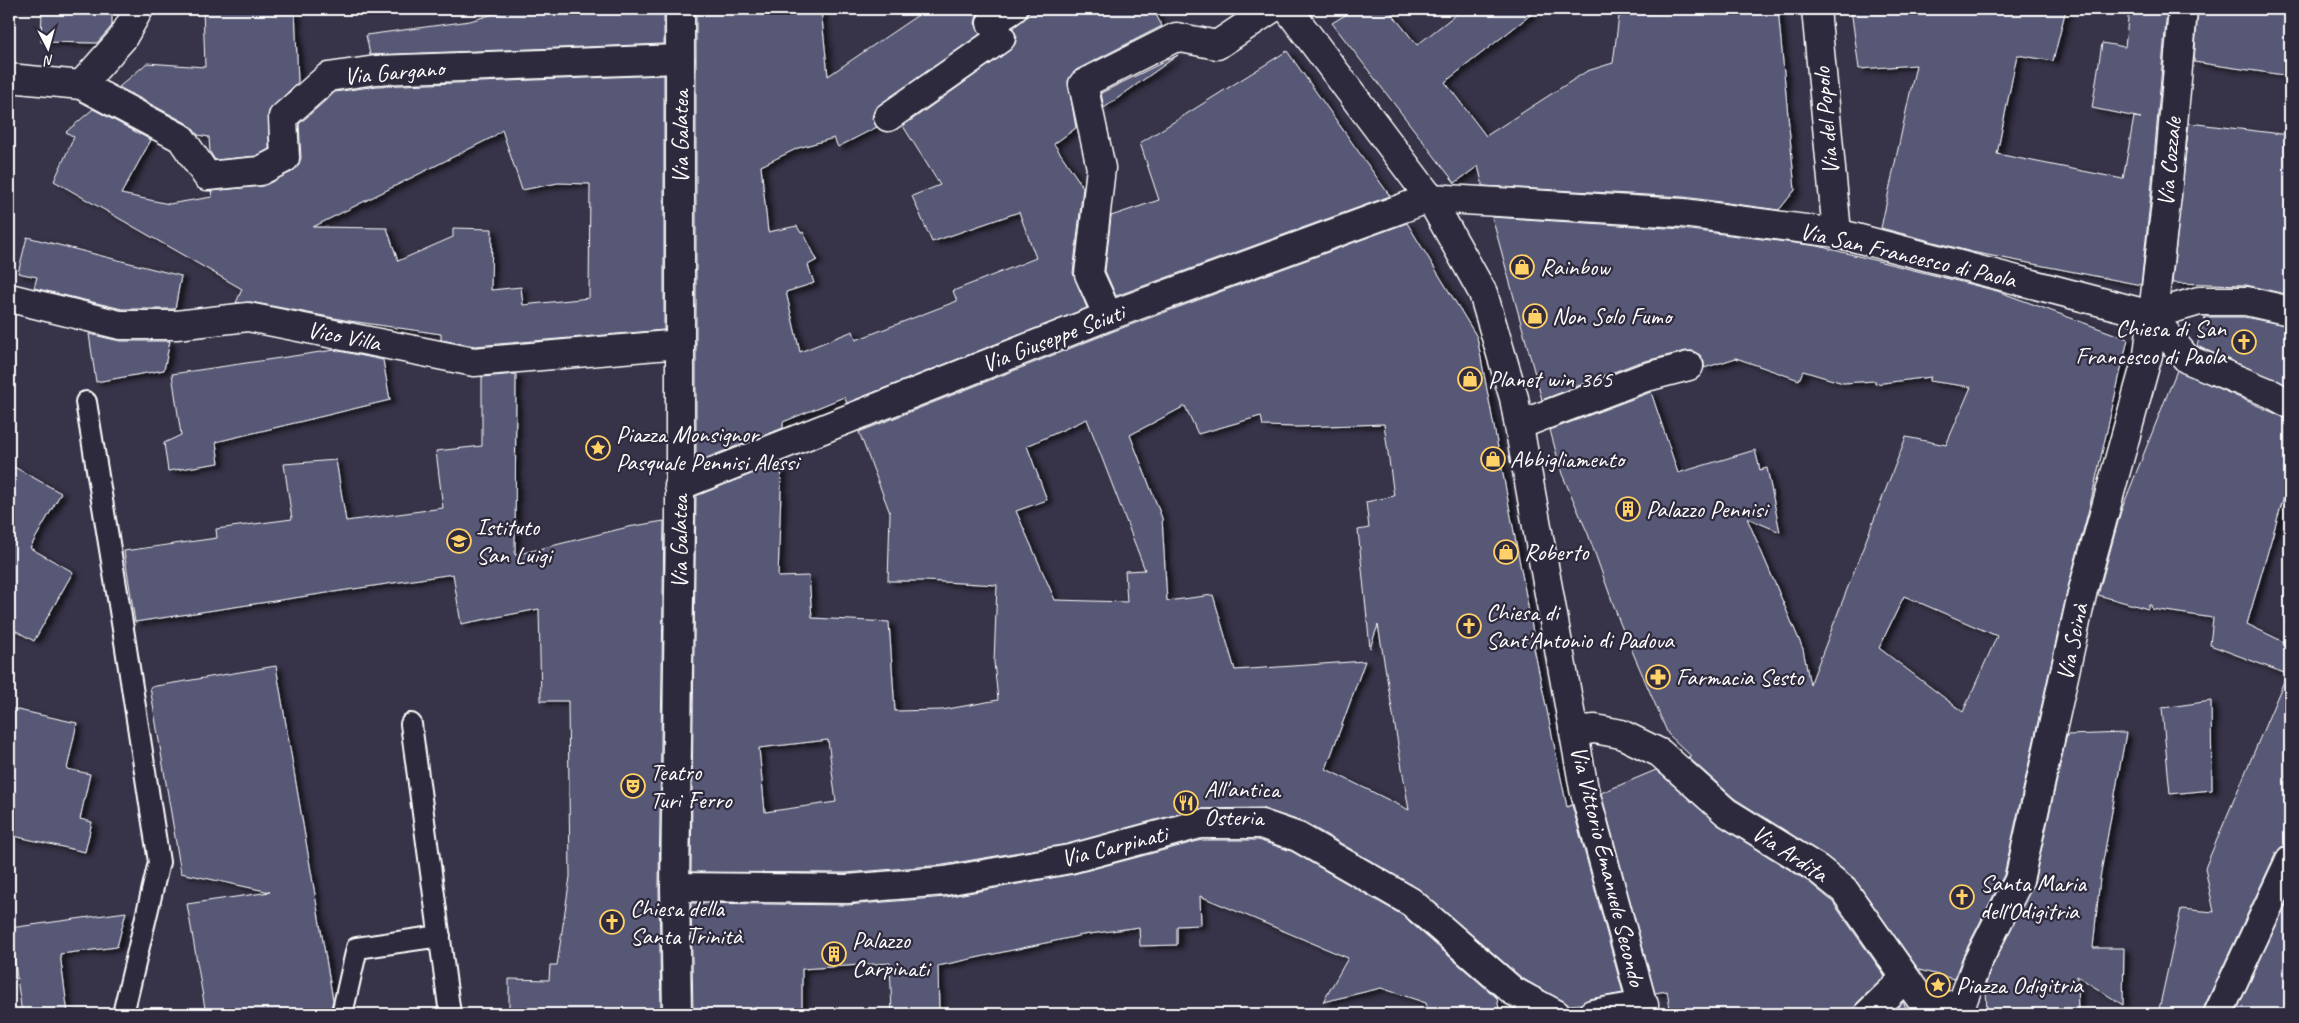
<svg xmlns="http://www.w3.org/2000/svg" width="2299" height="1023" viewBox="0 0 2299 1023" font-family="Caveat,sans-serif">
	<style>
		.building { fill: #565976; stroke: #fff; fill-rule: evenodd; filter: url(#shadow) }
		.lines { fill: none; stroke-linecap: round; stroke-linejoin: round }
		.lane-casing { stroke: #fff; stroke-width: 24 }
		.street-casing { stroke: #fff; stroke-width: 31 }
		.secondary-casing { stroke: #fff; stroke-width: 31 }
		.lane { stroke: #2f2a3d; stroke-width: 20 }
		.street { stroke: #2f2a3d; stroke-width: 28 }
		.secondary { stroke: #2f2a3d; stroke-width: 28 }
		.labels { text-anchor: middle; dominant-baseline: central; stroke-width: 4.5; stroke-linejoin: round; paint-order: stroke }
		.street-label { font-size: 24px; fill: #fff; stroke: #2f2a3d }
		.poi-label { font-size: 24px; fill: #fff; stroke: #2f2a3d; text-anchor: start }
	</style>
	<defs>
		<filter id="shadow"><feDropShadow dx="5.5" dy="3" stdDeviation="2.5" flood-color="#0009"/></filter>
	</defs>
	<rect width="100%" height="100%" fill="#373348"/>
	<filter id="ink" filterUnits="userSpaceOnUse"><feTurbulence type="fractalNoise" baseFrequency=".02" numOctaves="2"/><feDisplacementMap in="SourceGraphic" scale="10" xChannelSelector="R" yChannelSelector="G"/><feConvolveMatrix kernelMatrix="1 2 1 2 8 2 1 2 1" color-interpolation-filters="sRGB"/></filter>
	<g filter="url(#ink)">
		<!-- building -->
		<path class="building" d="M 42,9 L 112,9 L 112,26 L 97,43 L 41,42 Z
			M 203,9 L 295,9 L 298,82 L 269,111 L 269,149 L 256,156 L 215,160 L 210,152 L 209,137 L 198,135 L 188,124 L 119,87 L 147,63 L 205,67 Z
			M 510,9 L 664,9 L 664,44 L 370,55 L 366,35 L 470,21 Z
			M 696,9 L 821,9 L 828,76 L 927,9 L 984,9 L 977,15 L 975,23 L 980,34 L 879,105 L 874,111 L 872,118 L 877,127 L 838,147 L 834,138 L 798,148 L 761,166 L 768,232 L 797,226 L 801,233 L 803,232 L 817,260 L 808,265 L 814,283 L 786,292 L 800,352 L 853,331 L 856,340 L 957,301 L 953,291 L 1036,258 L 1019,212 L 932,242 L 912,196 L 940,185 L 903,126 L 1010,50 L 1015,44 L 1017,37 L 1013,28 L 1027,17 L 1029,9 L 1153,9 L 1162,26 L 1076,70 L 1068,81 L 1076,128 L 1054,144 L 1083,187 L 1073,273 L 1087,308 L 847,403 L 844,397 L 783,422 L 783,428 L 696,462 Z
			M 1355,9 L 1388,9 L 1417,45 L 1463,9 L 1538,9 L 1445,82 L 1486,136 L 1587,71 L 1613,63 L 1619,16 L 1696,9 L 1778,9 L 1795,190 L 1779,210 L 1684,197 L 1483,186 L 1478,166 L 1455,183 L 1332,23 Z
			M 1851,9 L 2066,9 L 2053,61 L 2017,55 L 1997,154 L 2123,179 L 2134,117 L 2141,118 L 2092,108 L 2102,43 L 2125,47 L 2129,9 L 2167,9 L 2151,193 L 2141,285 L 1972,252 L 1881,228 L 1916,65 L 1859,69 Z
			M 2198,9 L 2290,9 L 2290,76 L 2194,62 Z
			M 1287,51 L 1390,196 L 1116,296 L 1105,271 L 1111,216 L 1159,200 L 1140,143 Z
			M 1178,55 L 1104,108 L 1101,93 Z
			M 664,75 L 664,330 L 475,346 L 441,340 L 441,334 L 350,321 L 251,302 L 236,303 L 242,289 L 54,181 L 74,137 L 66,132 L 93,109 L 151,140 L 121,194 L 169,204 L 212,197 L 211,191 L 262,186 L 292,172 L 298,166 L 301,158 L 299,124 L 335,92 L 377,86 ZM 502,130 L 522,190 L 558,183 L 590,184 L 589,298 L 523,305 L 521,287 L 491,290 L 492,229 L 453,228 L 453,237 L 398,261 L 387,228 L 313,227 L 493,137 Z
			M 2189,123 L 2290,135 L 2290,295 L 2246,285 L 2172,283 Z
			M 1492,217 L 1682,229 L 1818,246 L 1997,291 L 2128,339 L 2089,509 L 2068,587 L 2004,875 L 1963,956 L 1954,979 L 1919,970 L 1854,878 L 1826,856 L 1735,799 L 1688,757 L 1691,756 L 1668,734 L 1620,623 L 1588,534 L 1562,474 L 1550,430 L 1651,392 L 1678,473 L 1755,450 L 1760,470 L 1767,468 L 1780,532 L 1747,518 L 1803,649 L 1810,685 L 1906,437 L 1946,445 L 1971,387 L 1929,381 L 1931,377 L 1875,384 L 1875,381 L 1843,383 L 1803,371 L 1799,380 L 1736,358 L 1704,368 L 1704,362 L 1700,355 L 1693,351 L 1686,351 L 1637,363 L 1542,400 ZM 1904,596 L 1997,636 L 1963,712 L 1879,648 Z
			M 1407,223 L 1477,337 L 1528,606 L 1536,648 L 1534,648 L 1567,807 L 1572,805 L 1623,993 L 1589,999 L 1581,1004 L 1568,1005 L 1522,978 L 1419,889 L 1306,823 L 1261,808 L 1196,809 L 1067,844 L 943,865 L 846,873 L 691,872 L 696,496 L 782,462 L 778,577 L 809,576 L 812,618 L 889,622 L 895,711 L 942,710 L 998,700 L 994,662 L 997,585 L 925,581 L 888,581 L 890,513 L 859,432 L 1114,331 ZM 1185,406 L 1198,434 L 1261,416 L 1263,426 L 1297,427 L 1384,424 L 1394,496 L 1366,502 L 1369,528 L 1358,530 L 1370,648 L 1378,625 L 1409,810 L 1326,769 L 1365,661 L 1235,670 L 1213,595 L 1167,601 L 1162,518 L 1130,435 ZM 1087,419 L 1145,570 L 1125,571 L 1127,602 L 1055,600 L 1016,511 L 1047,500 L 1027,446 ZM 828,740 L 836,802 L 765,812 L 759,748 Z
			M 27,237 L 181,276 L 175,309 L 122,309 L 34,288 L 37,277 L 18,273 Z
			M 2205,317 L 2244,317 L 2290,326 L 2290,386 L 2197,346 Z
			M 89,334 L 120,341 L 170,341 L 164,370 L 96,382 Z
			M 334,350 L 383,360 L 390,400 L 216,442 L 219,463 L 168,471 L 164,443 L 181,435 L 172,374 Z
			M 2177,370 L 2290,420 L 2290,475 L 2247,624 L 2290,645 L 2290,845 L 2281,847 L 2276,853 L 2204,1007 L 2203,1014 L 2158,1014 L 2181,909 L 2214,912 L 2205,868 L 2287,674 L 2210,645 L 2213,618 L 2152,609 L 2151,605 L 2149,605 L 2148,609 L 2098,595 L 2121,511 Z
			M 516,374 L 515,555 L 628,527 L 664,521 L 659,887 L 661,1014 L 509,1014 L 509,979 L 549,980 L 550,965 L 557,965 L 570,877 L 568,701 L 541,701 L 539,609 L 461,624 L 453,574 L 135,622 L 124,551 L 217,538 L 216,529 L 292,519 L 284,464 L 336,460 L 346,521 L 443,508 L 436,451 L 482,446 L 482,377 Z
			M 9,464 L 61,493 L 30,548 L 73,572 L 34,641 L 9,627 Z
			M 276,666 L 333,1000 L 331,1009 L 300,1014 L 206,1014 L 187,904 L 270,892 L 181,873 L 150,687 Z
			M 2211,701 L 2212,790 L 2170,794 L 2162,708 Z
			M 9,708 L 77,723 L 67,769 L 90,774 L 80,819 L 92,822 L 85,852 L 9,835 Z
			M 2126,733 L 2100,878 L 2093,948 L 2124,948 L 2123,1005 L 2077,976 L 2078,1014 L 1987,1014 L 1986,988 L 1985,987 L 1991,969 L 2034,883 L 2067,735 Z
			M 1656,770 L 1718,825 L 1809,882 L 1832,901 L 1885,976 L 1857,1003 L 1853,1014 L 1671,1014 L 1667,991 L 1655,993 L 1601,793 Z
			M 1202,840 L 1258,840 L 1291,851 L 1402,915 L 1497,998 L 1500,1014 L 1429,1014 L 1426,1003 L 1381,988 L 1323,1002 L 1348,958 L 1200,896 L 1201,925 L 1177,926 L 1177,945 L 1140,946 L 1139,927 L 1083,935 L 938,966 L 939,1011 L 892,1013 L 890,963 L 802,969 L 802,1014 L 693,1014 L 691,903 L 847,905 L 946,897 L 1074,874 Z
			M 2290,896 L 2290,1014 L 2235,1014 Z
			M 126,912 L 117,947 L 60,954 L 68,1014 L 22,1014 L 10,928 Z
			M 1903,1002 L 1909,1014 L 1890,1014 Z"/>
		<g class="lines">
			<!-- lane casing -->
			<g class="lane-casing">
				<path id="lane" d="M 86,402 L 123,629 L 159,862 L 123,1014
					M 411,724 L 450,1014
					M 342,1014 L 357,948 L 440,936"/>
			</g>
			<!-- street casing -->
			<g class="street-casing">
				<path id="street" d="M 1816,9 L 1837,233
					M 9,78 L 81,85 L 181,138 L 207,176 L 260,171 L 285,158 L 283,117 L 328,77 L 376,70 L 680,59
					M 81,85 L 122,39 L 139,9
					M 888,117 L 1001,38 L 991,23 L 1013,9
					M 1430,198 L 1683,213 L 1837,233 L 2151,315 L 2199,301 L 2246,301 L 2290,311
					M 10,298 L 120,325 L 176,325 L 248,317 L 474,362 L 680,344
					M 2151,315 L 2187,359 L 2270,393 L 2290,404
					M 1108,316 L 1089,274 L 1101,168 L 1083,84 L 1176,37 L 1217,45 L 1271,9
					M 1519,425 L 1643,378 L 1689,366
					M 1575,731 L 1595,729 L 1621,734 L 1660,753 L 1726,812 L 1818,869 L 1844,890 L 1931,1014
					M 675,887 L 847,889 L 945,881 L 1070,859 L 1200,824 L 1261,824 L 1298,837 L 1411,902 L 1513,991 L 1556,1014
					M 1929,1010 L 1962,1003 L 1977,963 L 2019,880 L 2083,590 L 2148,355 L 2167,195 L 2183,9
					M 1592,1014 L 1644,1005
					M 1868,1014 L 1904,979
					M 2218,1014 L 2290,860"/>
			</g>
			<!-- secondary casing -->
			<g class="secondary-casing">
				<path id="secondary" d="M 1288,9 L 1430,198 L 1483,293 L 1514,398 L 1584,789 L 1645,1014
					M 679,486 L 1108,316 L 1430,198
					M 677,1014 L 675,887 L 680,519 L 680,9"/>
			</g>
			<!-- lane -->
			<use href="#lane" class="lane"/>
			<!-- street -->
			<use href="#street" class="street"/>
			<!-- secondary -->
			<use href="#secondary" class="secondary"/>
		</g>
	</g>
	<!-- icons -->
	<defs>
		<g id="shop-ring" transform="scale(1.25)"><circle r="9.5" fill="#2f2a3d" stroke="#ffd166" stroke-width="1.5"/><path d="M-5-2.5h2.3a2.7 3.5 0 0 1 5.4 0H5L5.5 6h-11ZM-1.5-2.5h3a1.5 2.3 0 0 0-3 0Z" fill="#ffd166"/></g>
		<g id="church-ring" transform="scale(1.25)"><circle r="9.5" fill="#2f2a3d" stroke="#ffd166" stroke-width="1.5"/><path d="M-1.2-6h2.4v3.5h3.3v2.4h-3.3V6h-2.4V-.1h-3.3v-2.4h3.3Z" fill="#ffd166"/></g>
		<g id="sight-ring" transform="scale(1.25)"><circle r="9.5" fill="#2f2a3d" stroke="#ffd166" stroke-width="1.5"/><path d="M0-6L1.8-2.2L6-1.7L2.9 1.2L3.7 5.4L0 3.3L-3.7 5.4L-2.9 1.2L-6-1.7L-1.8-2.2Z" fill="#ffd166"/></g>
		<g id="building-ring" transform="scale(1.25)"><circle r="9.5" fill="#2f2a3d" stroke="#ffd166" stroke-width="1.5"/><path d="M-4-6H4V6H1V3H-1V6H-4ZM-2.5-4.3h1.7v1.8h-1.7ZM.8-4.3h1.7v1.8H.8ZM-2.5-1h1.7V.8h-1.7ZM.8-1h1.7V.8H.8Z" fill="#ffd166"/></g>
		<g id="school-ring" transform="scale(1.25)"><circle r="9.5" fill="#2f2a3d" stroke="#ffd166" stroke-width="1.5"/><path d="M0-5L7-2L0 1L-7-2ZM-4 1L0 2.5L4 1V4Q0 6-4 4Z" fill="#ffd166"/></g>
		<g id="pharmacy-ring" transform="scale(1.25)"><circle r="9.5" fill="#2f2a3d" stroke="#ffd166" stroke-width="1.5"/><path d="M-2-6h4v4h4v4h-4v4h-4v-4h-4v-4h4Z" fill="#ffd166"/></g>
		<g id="theatre-ring" transform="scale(1.25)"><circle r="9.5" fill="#2f2a3d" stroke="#ffd166" stroke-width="1.5"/><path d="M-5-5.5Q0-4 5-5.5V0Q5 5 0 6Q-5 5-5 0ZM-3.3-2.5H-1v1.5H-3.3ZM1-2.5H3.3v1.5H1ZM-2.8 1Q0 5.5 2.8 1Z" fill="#ffd166"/></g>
		<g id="restaurant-ring" transform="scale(1.25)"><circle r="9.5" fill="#2f2a3d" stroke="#ffd166" stroke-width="1.5"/><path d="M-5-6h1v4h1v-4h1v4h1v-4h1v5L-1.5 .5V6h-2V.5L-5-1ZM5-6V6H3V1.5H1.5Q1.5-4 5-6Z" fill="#ffd166"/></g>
	</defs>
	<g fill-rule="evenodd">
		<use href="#shop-ring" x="1522" y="267"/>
		<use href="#shop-ring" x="1535" y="316"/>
		<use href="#church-ring" x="2244" y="342"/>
		<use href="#shop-ring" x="1470" y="379"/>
		<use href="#sight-ring" x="598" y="448"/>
		<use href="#shop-ring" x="1493" y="459"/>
		<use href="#building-ring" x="1628" y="509"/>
		<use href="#school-ring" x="459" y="541"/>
		<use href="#shop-ring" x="1506" y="552"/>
		<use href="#church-ring" x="1469" y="626"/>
		<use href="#pharmacy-ring" x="1658" y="677"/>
		<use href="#theatre-ring" x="633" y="786"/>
		<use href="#restaurant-ring" x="1186" y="803"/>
		<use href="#church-ring" x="1962" y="897"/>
		<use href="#church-ring" x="612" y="922"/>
		<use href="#building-ring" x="834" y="954"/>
		<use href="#sight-ring" x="1938" y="985"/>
	</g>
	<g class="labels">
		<!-- street labels -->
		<g class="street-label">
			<text transform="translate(394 72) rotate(-5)">Via Gargano</text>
			<text transform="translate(1826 121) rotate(-95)">Via del Popolo</text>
			<text transform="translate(680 137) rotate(-90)">Via Galatea</text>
			<text transform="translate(2169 162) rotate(-85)">Via Cozzale</text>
			<text transform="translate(1908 255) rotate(13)">Via San Francesco di Paola</text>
			<text transform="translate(344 336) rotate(11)">Vico Villa</text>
			<text transform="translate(1053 338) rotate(-21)">Via Giuseppe Sciuti</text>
			<text transform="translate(679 542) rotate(-90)">Via Galatea</text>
			<text transform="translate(2072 642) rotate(-78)">Via Scinà</text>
			<text transform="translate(1114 846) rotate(-14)">Via Carpinati</text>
			<text transform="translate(1790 853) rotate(33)">Via Ardita</text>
			<text transform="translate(1608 866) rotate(76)">Via Vittorio Emanuele Secondo</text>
		</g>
		<!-- poi labels -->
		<g class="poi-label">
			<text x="1540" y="267">Rainbow</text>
			<text x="1552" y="316">Non Solo Fumo</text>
			<text x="2226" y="328" text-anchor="end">Chiesa di San<tspan x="2226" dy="28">Francesco di Paola</tspan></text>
			<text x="1488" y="379">Planet win 365</text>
			<text x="616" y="434">Piazza Monsignor<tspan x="616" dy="28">Pasquale Pennisi Alessi</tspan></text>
			<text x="1510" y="459">Abbigliamento</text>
			<text x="1646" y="509">Palazzo Pennisi</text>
			<text x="476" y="527">Istituto<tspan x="476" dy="28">San Luigi</tspan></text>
			<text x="1524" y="552">Roberto</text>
			<text x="1486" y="612">Chiesa di<tspan x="1486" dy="28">Sant'Antonio di Padova</tspan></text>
			<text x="1676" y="677">Farmacia Sesto</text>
			<text x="650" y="772">Teatro<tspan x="650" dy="28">Turi Ferro</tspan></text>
			<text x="1204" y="789">All'antica<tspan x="1204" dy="28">Osteria</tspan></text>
			<text x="1980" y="883">Santa Maria<tspan x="1980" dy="28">dell'Odigitria</tspan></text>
			<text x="630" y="908">Chiesa della<tspan x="630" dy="28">Santa Trinità</tspan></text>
			<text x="852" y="940">Palazzo<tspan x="852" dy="28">Carpinati</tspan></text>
			<text x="1956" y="985">Piazza Odigitria</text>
		</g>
	</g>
	<!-- margin -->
	<rect width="2299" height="1023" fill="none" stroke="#2f2a3d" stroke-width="30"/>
	<rect x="15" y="15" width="2269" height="993" fill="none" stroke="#fff" stroke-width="2" filter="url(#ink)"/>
	<!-- north arrow -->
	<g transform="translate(48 48) rotate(174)" stroke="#2f2a3d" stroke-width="4" paint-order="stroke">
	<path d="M0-4L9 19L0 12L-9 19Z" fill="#ffffff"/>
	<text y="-8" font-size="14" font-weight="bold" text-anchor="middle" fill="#ffffff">N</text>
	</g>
</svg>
